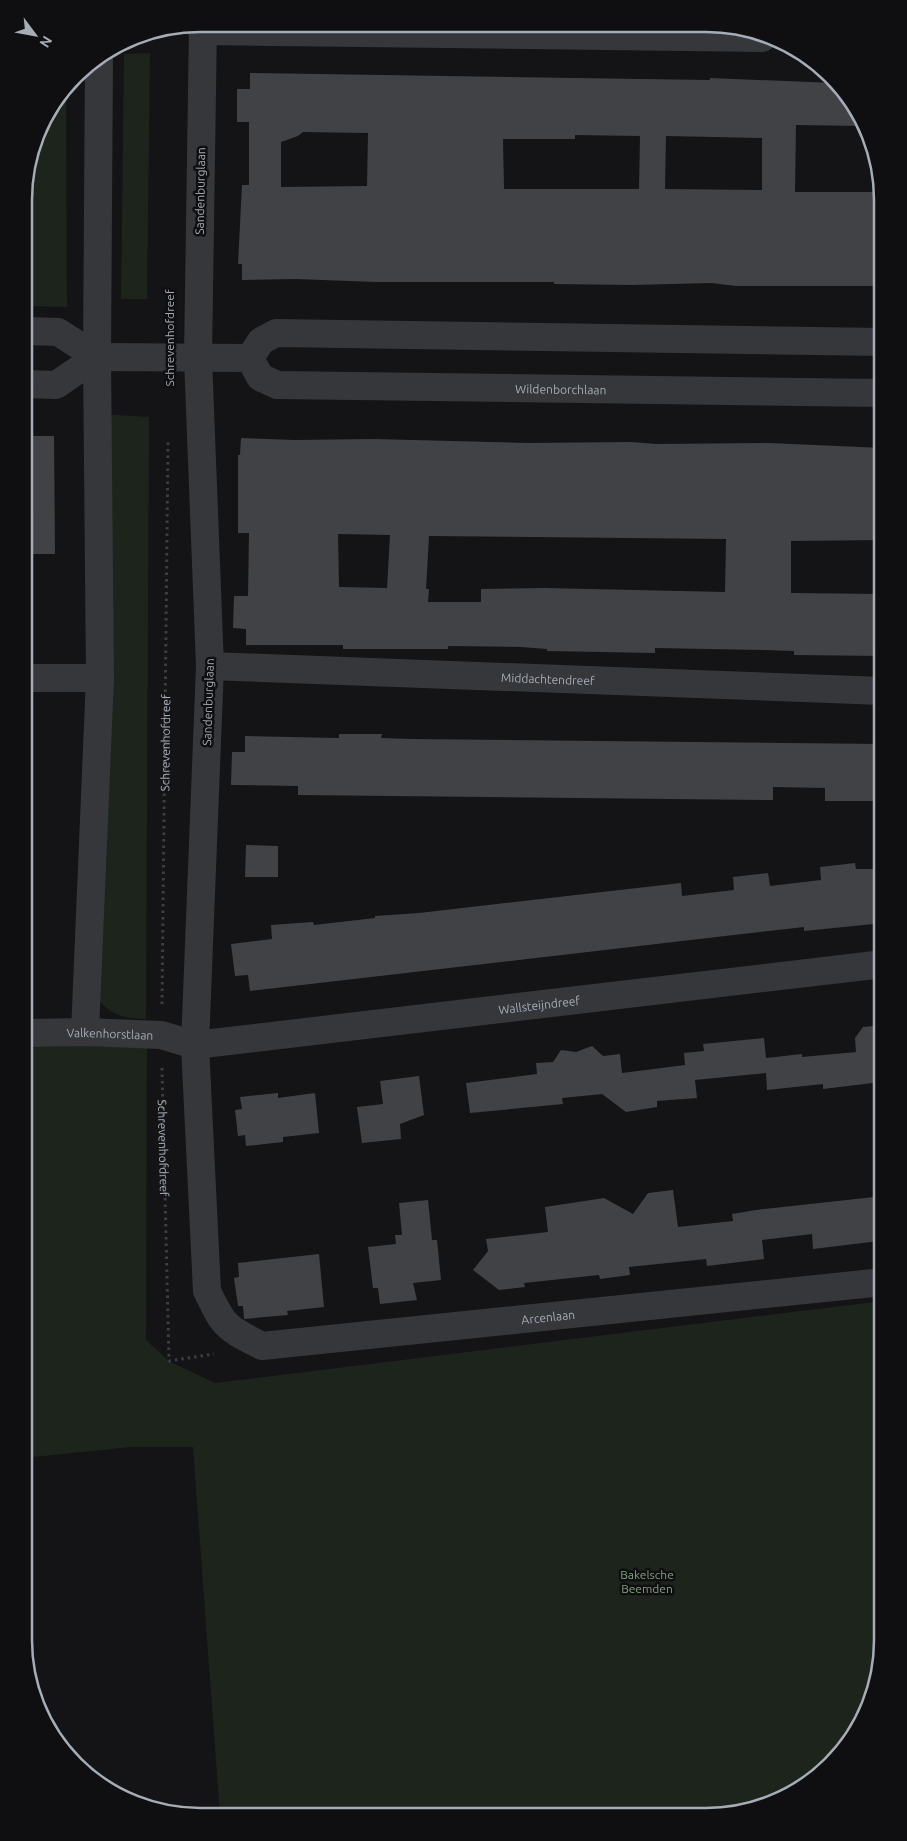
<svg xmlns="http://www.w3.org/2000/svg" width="907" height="1841" viewBox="0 0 907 1841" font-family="Ubuntu,sans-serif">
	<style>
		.green { fill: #1c241c }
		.building { fill: #404246; fill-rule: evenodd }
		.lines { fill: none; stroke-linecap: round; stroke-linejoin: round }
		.path { stroke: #3b3e42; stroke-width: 3; stroke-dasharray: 2.5 4; stroke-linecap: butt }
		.street { stroke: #35373b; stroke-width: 28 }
		.labels { text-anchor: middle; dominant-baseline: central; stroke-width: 5; stroke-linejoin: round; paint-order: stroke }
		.street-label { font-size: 12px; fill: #a6adb6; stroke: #0f0f11 }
		.park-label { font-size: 12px; fill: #80a17c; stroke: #0f0f11 }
		.rim { fill: none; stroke: #a6adb6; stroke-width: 2.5 }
	</style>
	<rect width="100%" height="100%" fill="#141416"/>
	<!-- green -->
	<path class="green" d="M 150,53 L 147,299 L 121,299 L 124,54 Z
		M 66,92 L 67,307 L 25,306 L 25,178 L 42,122 Z
		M 103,414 L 149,417 L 146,1019 C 124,1019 110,1015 96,997 Z
		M 24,1041 L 147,1042 L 146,1340 L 169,1361 L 215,1383 L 883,1301 L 883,1652 L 870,1708 L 846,1748 L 805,1787 L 763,1808 L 706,1817 L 220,1816 L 193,1447 L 131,1447 L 24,1458 Z"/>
	<!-- building -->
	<path class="building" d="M 250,73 L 710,80 L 710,78 L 833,83 L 862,126 L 796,125 L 795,192 L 882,192 L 883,286 L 736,286 L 711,283 L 632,285 L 554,284 L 554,282 L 376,282 L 296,279 L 242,280 L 242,264 L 238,264 L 242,185 L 249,185 L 249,122 L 237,122 L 237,89 L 250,89 ZM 303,132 L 368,133 L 367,186 L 281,187 L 281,142 L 298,136 ZM 575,135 L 640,136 L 639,189 L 504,189 L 503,139 L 575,139 ZM 666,136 L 762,138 L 762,190 L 665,189 Z
		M 25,436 L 54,436 L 55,554 L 25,554 Z
		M 241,438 L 294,440 L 374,439 L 528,443 L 631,442 L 656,444 L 769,443 L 883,448 L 883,540 L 791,541 L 791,593 L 883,594 L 883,656 L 794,655 L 794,651 L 764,650 L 655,648 L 655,653 L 547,651 L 547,649 L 521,647 L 448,646 L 448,649 L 343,649 L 343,645 L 246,645 L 246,629 L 233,628 L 234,596 L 248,596 L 249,533 L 238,533 L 238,455 L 240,455 ZM 338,534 L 390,535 L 387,588 L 339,587 ZM 429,536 L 726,539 L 725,592 L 545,588 L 481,589 L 481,602 L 428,602 L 429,589 L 426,589 Z
		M 339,734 L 382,734 L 381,738 L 412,739 L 883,744 L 883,801 L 825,801 L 825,788 L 773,787 L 773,800 L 298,795 L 298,786 L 231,785 L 232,752 L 245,752 L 245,736 L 339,738 Z
		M 246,845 L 278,846 L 278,877 L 245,877 Z
		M 855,863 L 856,869 L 883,869 L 883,923 L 804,931 L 804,927 L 250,991 L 248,975 L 235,976 L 231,944 L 272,939 L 271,925 L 313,922 L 314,925 L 375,918 L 375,916 L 419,913 L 681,883 L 682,896 L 734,890 L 733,877 L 750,875 L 768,873 L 770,886 L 821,880 L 820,867 Z
		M 873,1026 L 883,1033 L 883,1070 L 873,1083 L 823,1089 L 823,1084 L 767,1090 L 766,1073 L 695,1080 L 697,1098 L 657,1101 L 657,1107 L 626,1112 L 602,1094 L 562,1098 L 563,1104 L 470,1113 L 466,1083 L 537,1074 L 536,1063 L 553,1062 L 561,1050 L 576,1052 L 592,1046 L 603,1056 L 620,1054 L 622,1073 L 685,1065 L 684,1053 L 704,1051 L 703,1044 L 764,1038 L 766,1058 L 802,1054 L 802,1057 L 856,1052 L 855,1038 L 863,1027 Z
		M 419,1076 L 424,1115 L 400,1124 L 401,1139 L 362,1143 L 357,1107 L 383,1104 L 380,1081 Z
		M 278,1093 L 278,1098 L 315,1093 L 319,1133 L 283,1137 L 283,1142 L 246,1146 L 245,1135 L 238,1136 L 235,1110 L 242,1109 L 240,1097 Z
		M 673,1190 L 678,1227 L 733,1221 L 732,1214 L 756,1210 L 874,1197 L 879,1241 L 813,1249 L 812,1234 L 762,1240 L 764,1259 L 707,1266 L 706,1259 L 629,1267 L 630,1275 L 600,1279 L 599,1275 L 524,1283 L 525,1287 L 499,1290 L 473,1270 L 488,1251 L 486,1239 L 548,1232 L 545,1207 L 604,1198 L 633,1214 L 648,1193 Z
		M 428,1200 L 432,1240 L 437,1240 L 441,1280 L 413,1283 L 417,1300 L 380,1304 L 378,1288 L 373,1288 L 368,1247 L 396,1244 L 395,1235 L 402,1235 L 399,1203 Z
		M 319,1254 L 324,1307 L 287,1311 L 288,1315 L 244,1319 L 243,1306 L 238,1306 L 234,1278 L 239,1277 L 238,1263 Z"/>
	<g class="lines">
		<!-- path -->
		<g class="path">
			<path d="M 164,31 L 173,31"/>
			<path id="s1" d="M 162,1004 L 168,441"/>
			<path id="s2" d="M 162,1068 L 169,1361 L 214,1354"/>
		</g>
		<!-- street -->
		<g class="street">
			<path id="s3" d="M 203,24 L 198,358 L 210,666 L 195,1045 L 207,1291 C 225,1328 225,1327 262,1346 L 883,1282"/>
			<path d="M 202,31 L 762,38"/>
			<path d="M 25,331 L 58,332 L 97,357"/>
			<path d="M 97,357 L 250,358"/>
			<path id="s4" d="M 250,358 L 260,377 L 277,385 L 883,393"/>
			<path d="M 250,358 L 261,341 L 276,333 L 883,342"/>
			<path d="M 25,384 L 56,385 L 97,357"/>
			<path id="s5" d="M 210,666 L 883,691"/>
			<path d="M 25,678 L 100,678"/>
			<path d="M 85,1032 L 100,678 L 97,357 L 99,59"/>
			<path id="s6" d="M 24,1033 L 85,1032 L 161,1035 L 195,1045 L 883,964"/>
		</g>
	</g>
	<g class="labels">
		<!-- street labels -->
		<g class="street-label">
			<text transform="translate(200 191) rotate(-89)">Sandenburglaan</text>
			<text transform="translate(169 338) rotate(-90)">Schrevenhofdreef</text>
			<text stroke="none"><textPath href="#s4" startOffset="324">Wildenborchlaan</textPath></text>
			<text stroke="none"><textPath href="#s5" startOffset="338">Middachtendreef</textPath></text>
			<text transform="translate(208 702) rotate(-88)">Sandenburglaan</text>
			<text stroke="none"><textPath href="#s1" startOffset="261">Schrevenhofdreef</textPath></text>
			<text stroke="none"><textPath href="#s6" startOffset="519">Wallsteijndreef</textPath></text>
			<text stroke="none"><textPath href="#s6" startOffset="86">Valkenhorstlaan</textPath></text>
			<text stroke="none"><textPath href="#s2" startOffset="80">Schrevenhofdreef</textPath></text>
			<text stroke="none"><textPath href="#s3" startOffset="1636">Arcenlaan</textPath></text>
		</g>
		<!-- park labels -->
		<g class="park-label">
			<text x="647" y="1574">Bakelsche<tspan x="647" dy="14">Beemden</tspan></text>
		</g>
	</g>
	<!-- crop -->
	<path d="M0 0H907V1841H0ZM200 32H706A168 168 0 0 1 874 200V1640A168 168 0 0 1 706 1808H200A168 168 0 0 1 32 1640V200A168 168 0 0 1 200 32Z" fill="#0f0f11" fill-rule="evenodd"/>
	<path class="rim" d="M200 32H706A168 168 0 0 1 874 200V1640A168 168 0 0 1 706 1808H200A168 168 0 0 1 32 1640V200A168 168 0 0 1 200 32Z"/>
	<!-- north arrow -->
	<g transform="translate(35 35) rotate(122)" stroke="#0f0f11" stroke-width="4" paint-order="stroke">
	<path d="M0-4L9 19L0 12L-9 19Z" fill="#a6adb6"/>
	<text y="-8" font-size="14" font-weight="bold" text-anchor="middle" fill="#a6adb6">N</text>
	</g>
</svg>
